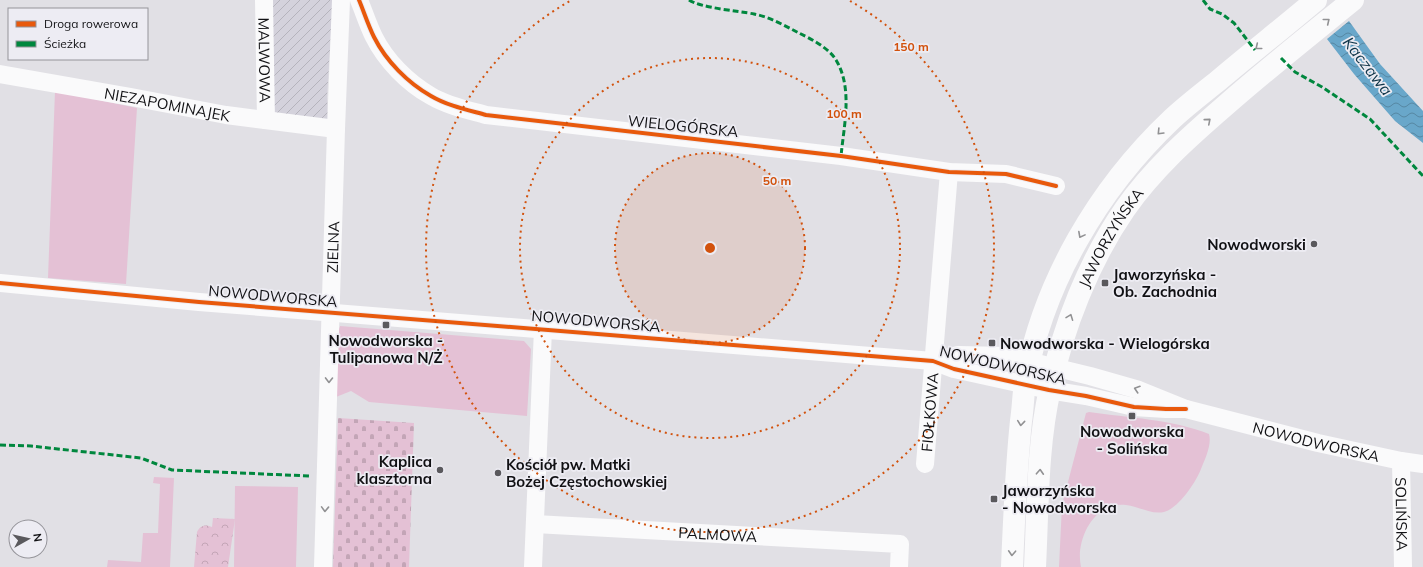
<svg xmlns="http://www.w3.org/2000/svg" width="1423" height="567" viewBox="0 0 1423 567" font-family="Mulish,sans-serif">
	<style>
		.industrial { fill: url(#industrial-furrows) }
		.grass { fill: #e4c1d5 }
		.forest { fill: url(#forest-crowns) }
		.cemetery { fill: url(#cemetery-stones) }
		.water { fill: url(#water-waves) }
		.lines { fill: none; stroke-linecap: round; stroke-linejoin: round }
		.minor { stroke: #fafafb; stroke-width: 18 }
		.major { stroke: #fafafb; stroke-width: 22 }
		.quiet { stroke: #00873e; stroke-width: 3; stroke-dasharray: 6 3; stroke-linecap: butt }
		.cycleway-casing { stroke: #edecf3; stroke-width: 6 }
		.cycleway { stroke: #e8590c; stroke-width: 4 }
		.oneway { stroke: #919193 }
		.ring { fill: none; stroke: #d2520d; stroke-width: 2; stroke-dasharray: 2 4 }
		.poi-dot { fill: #5a595d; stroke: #edecf3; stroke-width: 1.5 }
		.labels { text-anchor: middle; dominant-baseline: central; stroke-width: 3.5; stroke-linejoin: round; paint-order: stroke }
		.street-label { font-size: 15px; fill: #111114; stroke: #edecf3 }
		.poi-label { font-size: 15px; font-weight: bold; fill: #111114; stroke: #edecf3; text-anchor: start }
		.water-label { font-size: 16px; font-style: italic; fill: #10364a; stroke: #edecf3 }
		.centre { fill: #d2520d; stroke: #edecf3; stroke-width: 2 }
		.ring-label { font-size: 12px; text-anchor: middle; font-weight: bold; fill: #d2520d; stroke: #edecf3; stroke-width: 3.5; stroke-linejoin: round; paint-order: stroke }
	</style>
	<defs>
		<pattern id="industrial-furrows" width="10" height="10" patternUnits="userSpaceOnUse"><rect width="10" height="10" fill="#d4d2dc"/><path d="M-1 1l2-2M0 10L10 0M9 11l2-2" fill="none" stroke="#b5b3bc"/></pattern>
		<pattern id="forest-crowns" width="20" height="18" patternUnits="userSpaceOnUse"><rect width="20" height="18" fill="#e4c1d5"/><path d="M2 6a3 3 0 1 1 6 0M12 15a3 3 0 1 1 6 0" fill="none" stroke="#c3a5b6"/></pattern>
		<pattern id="cemetery-stones" width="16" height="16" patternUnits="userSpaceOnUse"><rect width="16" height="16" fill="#e4c1d5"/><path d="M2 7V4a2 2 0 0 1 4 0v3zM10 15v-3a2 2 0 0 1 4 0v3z" fill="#c3a5b6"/></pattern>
		<pattern id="water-waves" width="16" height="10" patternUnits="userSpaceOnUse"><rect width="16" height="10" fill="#69a7ca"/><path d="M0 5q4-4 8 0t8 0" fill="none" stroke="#5587a3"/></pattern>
	</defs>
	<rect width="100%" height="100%" fill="#e1e0e5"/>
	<!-- industrial -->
	<path class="industrial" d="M 269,0 L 333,0 L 327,97 L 328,122 L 272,115 Z"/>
	<!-- grass -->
	<path class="grass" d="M 55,91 L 137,108 L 126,284 L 48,278 Z
		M 340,326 L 524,341 L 531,349 L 527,416 L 369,402 L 351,391 L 336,397 L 335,341 Z
		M 1089,412 C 1129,418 1171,419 1209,434 C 1212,445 1205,459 1201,469 C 1196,482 1179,508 1164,512 C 1151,515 1138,506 1126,505 C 1094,501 1075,540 1081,567 L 1059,567 L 1062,505 L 1086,413 Z
		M 154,477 L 174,478 L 170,567 L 107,567 L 108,560 L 141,562 L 143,533 L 158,533 L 160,484 L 153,483 Z
		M 235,486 L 298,487 L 296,567 L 234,567 Z"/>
	<!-- forest -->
	<path class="forest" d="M 213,518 L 235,519 L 228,567 L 194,567 L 197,532 C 200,525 206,524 212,527 Z"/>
	<!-- cemetery -->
	<path class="cemetery" d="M 338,418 L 414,423 L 409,567 L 333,567 Z"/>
	<!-- water -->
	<path class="water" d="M 1349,21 L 1380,64 L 1423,111 L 1423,143 L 1395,121 L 1354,74 L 1327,39 Z"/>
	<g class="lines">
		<!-- minor -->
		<g class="minor">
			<path id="s1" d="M 264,0 L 266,120"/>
			<path d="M 359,0 C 364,12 368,25 374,37 C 386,61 408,83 431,96 C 448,106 468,110 486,115 L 841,156 L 949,172 L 1006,174 L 1056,186"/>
			<path id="s2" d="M 0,74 L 131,97 L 226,115 L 336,129"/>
			<path d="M 0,283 L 199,302 L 933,361 L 954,369 L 1049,390 L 1086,396 L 1134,407 L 1166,409 L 1186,409"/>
			<path id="s3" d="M 933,361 L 958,355 L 1008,356 L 1090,376 L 1139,390 L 1186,409 L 1318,443 L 1401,461 L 1423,464"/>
			<path id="s4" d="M 1401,461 L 1403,567"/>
			<path id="s5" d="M 925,464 L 949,172"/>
			<path id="s6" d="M 535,524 L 900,544 L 899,567"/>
			<path id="s7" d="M 323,567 L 336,129 L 341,0"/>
			<path d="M 533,567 L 543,329"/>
		</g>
		<!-- major -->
		<g class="major">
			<path d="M 1012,567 C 1014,518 1016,469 1021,421 C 1023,408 1023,396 1025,383 C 1043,283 1098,189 1172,119 C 1187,105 1203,93 1219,80 C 1251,53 1284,27 1316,0"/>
			<path id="s8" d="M 1035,567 C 1038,508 1037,446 1050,389 C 1063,327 1089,261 1125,209 C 1153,169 1189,137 1226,105 C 1267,69 1310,35 1353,0"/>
		</g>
		<!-- quiet -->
		<path class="quiet" d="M 689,0 C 701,8 739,11 754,14 C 770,17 785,26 799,33 C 811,39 829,48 836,60 C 853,88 844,125 841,156
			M 1203,0 L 1210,9 L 1222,14 L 1234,23 L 1255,50
			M 1281,58 L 1295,72 L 1322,87 L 1370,119 L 1423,176
			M 0,445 L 31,446 L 141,458 L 172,470 L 310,476"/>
		<!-- cycleway casing -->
		<g class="cycleway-casing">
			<path id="cycleway" d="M 359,0 C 364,12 368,25 374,37 C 386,61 408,83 431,96 C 448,106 468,110 486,115 L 841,156 L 949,172 L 1006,174 L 1056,186
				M 0,283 L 199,302 L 933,361 L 954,369 L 1049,390 L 1086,396 L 1134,407 L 1166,409 L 1186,409"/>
		</g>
		<!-- cycleway -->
		<use href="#cycleway" class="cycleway"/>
	</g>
	<!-- one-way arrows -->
	<defs><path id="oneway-chevron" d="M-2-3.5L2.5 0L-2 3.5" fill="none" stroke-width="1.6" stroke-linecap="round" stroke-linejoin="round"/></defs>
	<g class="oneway">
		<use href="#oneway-chevron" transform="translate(1327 21) rotate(-39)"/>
		<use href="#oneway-chevron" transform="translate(1258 47) rotate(141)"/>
		<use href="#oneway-chevron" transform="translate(1208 121) rotate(-41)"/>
		<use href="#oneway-chevron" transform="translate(1160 132) rotate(134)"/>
		<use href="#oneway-chevron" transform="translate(1081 235) rotate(118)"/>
		<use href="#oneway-chevron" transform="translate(1070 317) rotate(-69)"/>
		<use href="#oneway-chevron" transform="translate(329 380) rotate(91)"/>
		<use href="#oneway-chevron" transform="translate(1137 389) rotate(-162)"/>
		<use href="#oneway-chevron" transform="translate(1021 423) rotate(96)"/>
		<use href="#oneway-chevron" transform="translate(1040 472) rotate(-87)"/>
		<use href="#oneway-chevron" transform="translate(325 509) rotate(92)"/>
		<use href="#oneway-chevron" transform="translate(1012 553) rotate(93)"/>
	</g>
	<!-- distance rings -->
	<circle cx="710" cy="248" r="95" fill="#d2520d" fill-opacity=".12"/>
	<g class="ring">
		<circle cx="710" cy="248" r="95"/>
		<circle cx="710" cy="248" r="190"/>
		<path d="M850 1A284 284 0 1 1 570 1"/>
	</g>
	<!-- markers -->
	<g class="poi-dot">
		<circle cx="1314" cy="244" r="4"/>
		<rect x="1101" y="279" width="8" height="8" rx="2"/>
		<rect x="382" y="321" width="8" height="8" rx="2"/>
		<rect x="988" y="339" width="8" height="8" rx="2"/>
		<rect x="1128" y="412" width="8" height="8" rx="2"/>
		<circle cx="440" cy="470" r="4"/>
		<circle cx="498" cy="473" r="4"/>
		<rect x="990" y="495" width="8" height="8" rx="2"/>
	</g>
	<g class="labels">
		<!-- street labels -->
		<g class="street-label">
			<text stroke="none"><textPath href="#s1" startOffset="60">MALWOWA</textPath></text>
			<text stroke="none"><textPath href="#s2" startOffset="170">NIEZAPOMINAJEK</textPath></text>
			<text transform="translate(683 126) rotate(6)">WIELOGÓRSKA</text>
			<text stroke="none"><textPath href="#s8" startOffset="343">JAWORZYŃSKA</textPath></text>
			<text stroke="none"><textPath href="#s7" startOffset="320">ZIELNA</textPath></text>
			<text transform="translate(273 296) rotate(5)">NOWODWORSKA</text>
			<text transform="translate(596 321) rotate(5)">NOWODWORSKA</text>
			<text transform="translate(1003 365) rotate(13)">NOWODWORSKA</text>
			<text stroke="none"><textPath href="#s5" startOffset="52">FIOŁKOWA</textPath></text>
			<text stroke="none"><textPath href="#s3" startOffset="396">NOWODWORSKA</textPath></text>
			<text stroke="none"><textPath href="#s4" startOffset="53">SOLIŃSKA</textPath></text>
			<text stroke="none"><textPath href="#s6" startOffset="183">PALMOWA</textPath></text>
		</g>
		<!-- poi labels -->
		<g class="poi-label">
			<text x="1306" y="244" text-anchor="end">Nowodworski</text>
			<text x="1113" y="274">Jaworzyńska -<tspan x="1113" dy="17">Ob. Zachodnia</tspan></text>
			<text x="386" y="340" text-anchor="middle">Nowodworska -<tspan x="386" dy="17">Tulipanowa N/Ż</tspan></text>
			<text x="1000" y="343">Nowodworska - Wielogórska</text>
			<text x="1132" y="431" text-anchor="middle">Nowodworska<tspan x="1132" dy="17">- Solińska</tspan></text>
			<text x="432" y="461" text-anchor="end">Kaplica<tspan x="432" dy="17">klasztorna</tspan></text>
			<text x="506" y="464">Kościół pw. Matki<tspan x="506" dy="17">Bożej Częstochowskiej</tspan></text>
			<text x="1002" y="490">Jaworzyńska<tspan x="1002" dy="17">- Nowodworska</tspan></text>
		</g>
		<!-- water labels -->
		<g class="water-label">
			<text transform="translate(1368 66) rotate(52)">Kaczawa</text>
		</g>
	</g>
	<circle cx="710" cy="248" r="6" class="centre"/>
	<g class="ring-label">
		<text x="911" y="51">150 m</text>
		<text x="844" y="118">100 m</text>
		<text x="777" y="185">50 m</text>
	</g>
	<!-- legend -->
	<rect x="8" y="8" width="140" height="52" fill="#edecf3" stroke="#95949a"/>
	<rect x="16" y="21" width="20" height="6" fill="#e8590c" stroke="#95949a"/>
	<text x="44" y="28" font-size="12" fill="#111114">Droga rowerowa</text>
	<rect x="16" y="41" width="20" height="6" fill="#00873e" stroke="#95949a"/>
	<text x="44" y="48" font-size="12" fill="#111114">Ścieżka</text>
	<!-- north arrow -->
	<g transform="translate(28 539) rotate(82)"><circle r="19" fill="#edecf3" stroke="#95949a"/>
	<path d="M0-3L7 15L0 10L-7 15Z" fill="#5a595d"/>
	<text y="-6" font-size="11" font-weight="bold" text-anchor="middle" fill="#111114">N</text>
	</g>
</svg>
